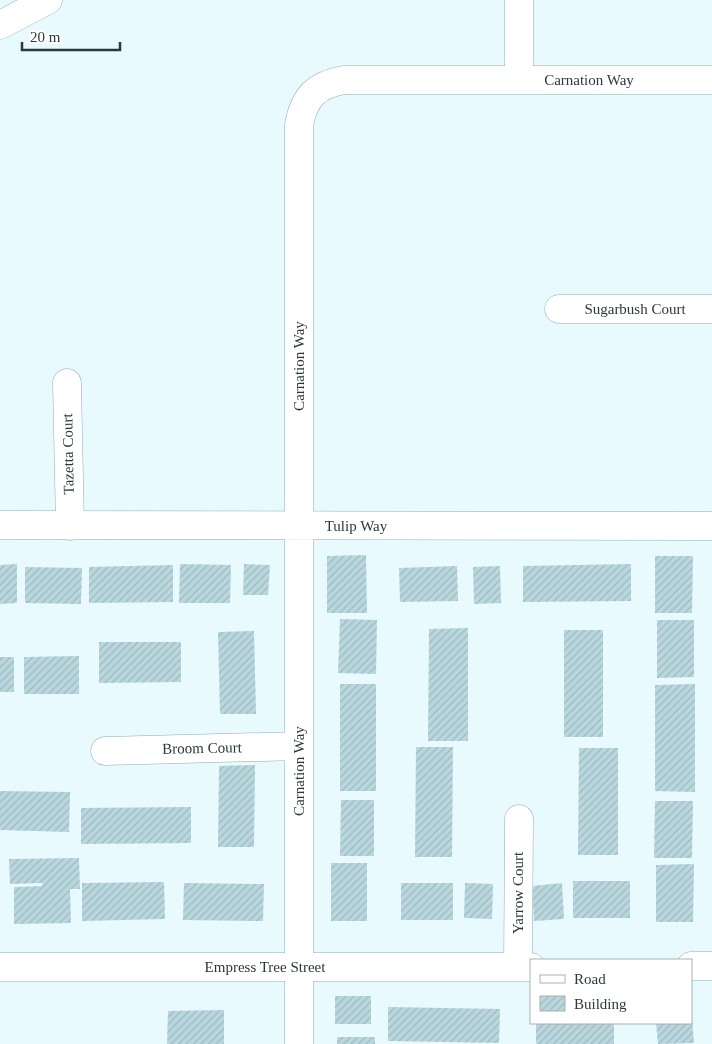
<svg xmlns="http://www.w3.org/2000/svg" width="712" height="1044" viewBox="0 0 712 1044" font-family="'Times New Roman',serif">
	<style>
		.building { fill: url(#building-hatch) }
		.lines { fill: none; stroke-linecap: round; stroke-linejoin: round }
		.minor-casing { stroke: #8facb2; stroke-width: 29 }
		.minor { stroke: #fff; stroke-width: 28 }
		.labels { text-anchor: middle; dominant-baseline: central; stroke-width: 4.5; stroke-linejoin: round; paint-order: stroke }
		.street-label { font-size: 15px; fill: #2c383b; stroke: #fff }
	</style>
	<defs>
		<pattern id="building-hatch" width="6" height="6" patternUnits="userSpaceOnUse" patternTransform="scale(1.25)"><rect width="6" height="6" fill="#b9d7de"/><path d="M-1 1l2-2M0 6l6-6M5 7l2-2" fill="none" stroke="#9fb9bf"/></pattern>
	</defs>
	<rect width="100%" height="100%" fill="#e8fafe"/>
	<!-- building -->
	<path class="building" d="M 366,555 L 367,613 L 327,613 L 327,556 Z
		M 655,556 L 693,556 L 692,613 L 655,613 Z
		M 17,564 L 17,603 L 0,604 L 0,565 Z
		M 180,564 L 231,565 L 230,603 L 179,603 Z
		M 244,564 L 270,565 L 268,595 L 243,595 Z
		M 631,564 L 631,601 L 523,602 L 523,566 Z
		M 173,565 L 173,602 L 89,603 L 89,567 Z
		M 457,566 L 458,601 L 400,602 L 399,568 Z
		M 500,566 L 501,603 L 474,604 L 473,567 Z
		M 25,567 L 82,568 L 81,604 L 25,603 Z
		M 340,619 L 377,620 L 376,674 L 338,673 Z
		M 657,620 L 694,620 L 694,677 L 657,678 Z
		M 468,628 L 468,741 L 428,741 L 429,629 Z
		M 564,630 L 603,630 L 603,737 L 564,737 Z
		M 254,631 L 256,714 L 220,714 L 218,632 Z
		M 99,642 L 181,642 L 181,682 L 99,683 Z
		M 79,656 L 79,694 L 24,694 L 24,657 Z
		M 0,657 L 14,657 L 14,692 L 0,692 Z
		M 340,684 L 376,684 L 376,791 L 340,791 Z
		M 695,684 L 695,792 L 655,791 L 655,685 Z
		M 416,747 L 453,747 L 452,857 L 415,857 Z
		M 579,748 L 618,748 L 618,855 L 578,855 Z
		M 255,765 L 254,847 L 218,847 L 219,766 Z
		M 0,791 L 70,792 L 69,832 L 0,830 Z
		M 341,800 L 374,800 L 374,856 L 340,856 Z
		M 655,801 L 693,801 L 692,858 L 654,858 Z
		M 191,807 L 191,843 L 81,844 L 81,808 Z
		M 79,858 L 80,889 L 70,889 L 71,923 L 14,924 L 14,887 L 42,886 L 42,883 L 10,884 L 9,859 Z
		M 331,863 L 367,863 L 367,921 L 331,921 Z
		M 694,864 L 693,922 L 656,922 L 656,865 Z
		M 573,881 L 630,881 L 630,918 L 573,918 Z
		M 164,882 L 165,919 L 82,921 L 82,883 Z
		M 184,883 L 264,884 L 263,921 L 183,920 Z
		M 401,883 L 453,883 L 453,920 L 401,920 Z
		M 465,883 L 493,884 L 492,919 L 464,918 Z
		M 562,883 L 564,919 L 534,921 L 532,886 Z
		M 335,996 L 371,996 L 371,1024 L 335,1024 Z
		M 388,1007 L 500,1009 L 499,1043 L 388,1041 Z
		M 224,1010 L 224,1044 L 167,1044 L 168,1011 Z
		M 691,1018 L 692,1018 L 694,1043 L 658,1044 L 656,1023 L 691,1023 Z
		M 536,1023 L 614,1023 L 614,1044 L 536,1044 Z
		M 337,1037 L 375,1037 L 375,1044 L 337,1044 Z"/>
	<g class="lines">
		<!-- minor casing -->
		<g class="minor-casing">
			<path id="minor" d="M 519,0 L 519,80
				M 0,25 L 48,0
				M 559,309 L 712,309
				M 67,383 L 70,526
				M 0,525 L 712,526
				M 105,751 L 299,746
				M 691,966 L 712,966
				M 0,967 L 531,967
				M 518,967 L 519,819
				M 299,1044 L 299,125 C 304,97 316,85 344,80 L 712,80"/>
		</g>
		<!-- minor -->
		<use href="#minor" class="minor"/>
	</g>
	<g class="labels">
		<!-- street labels -->
		<g class="street-label">
			<text x="589" y="80">Carnation Way</text>
			<text x="635" y="309">Sugarbush Court</text>
			<text transform="translate(299 366) rotate(-90)">Carnation Way</text>
			<text transform="translate(68 454) rotate(-91)">Tazetta Court</text>
			<text x="356" y="526">Tulip Way</text>
			<text transform="translate(202 748) rotate(-1)">Broom Court</text>
			<text transform="translate(299 771) rotate(-90)">Carnation Way</text>
			<text transform="translate(518 893) rotate(-90)">Yarrow Court</text>
			<text x="265" y="967">Empress Tree Street</text>
		</g>
	</g>
	<!-- legend -->
	<rect x="530" y="959" width="162" height="65" fill="#ffffff" stroke="#abafb1"/>
	<rect x="540" y="975" width="25" height="8" fill="#ffffff" stroke="#abafb1"/>
	<text x="574" y="984" font-size="15" fill="#2c383b">Road</text>
	<rect x="540" y="996" width="25" height="15" fill="url(#building-hatch)" stroke="#abafb1"/>
	<text x="574" y="1009" font-size="15" fill="#2c383b">Building</text>
	<!-- scale -->
	<path d="M22 42v8h98v-8" fill="none" stroke="#2c383b" stroke-width="2.5"/>
	<text x="30" y="42" font-size="15" fill="#2c383b" stroke="#ffffff" stroke-width="4" paint-order="stroke">20 m</text>
</svg>
